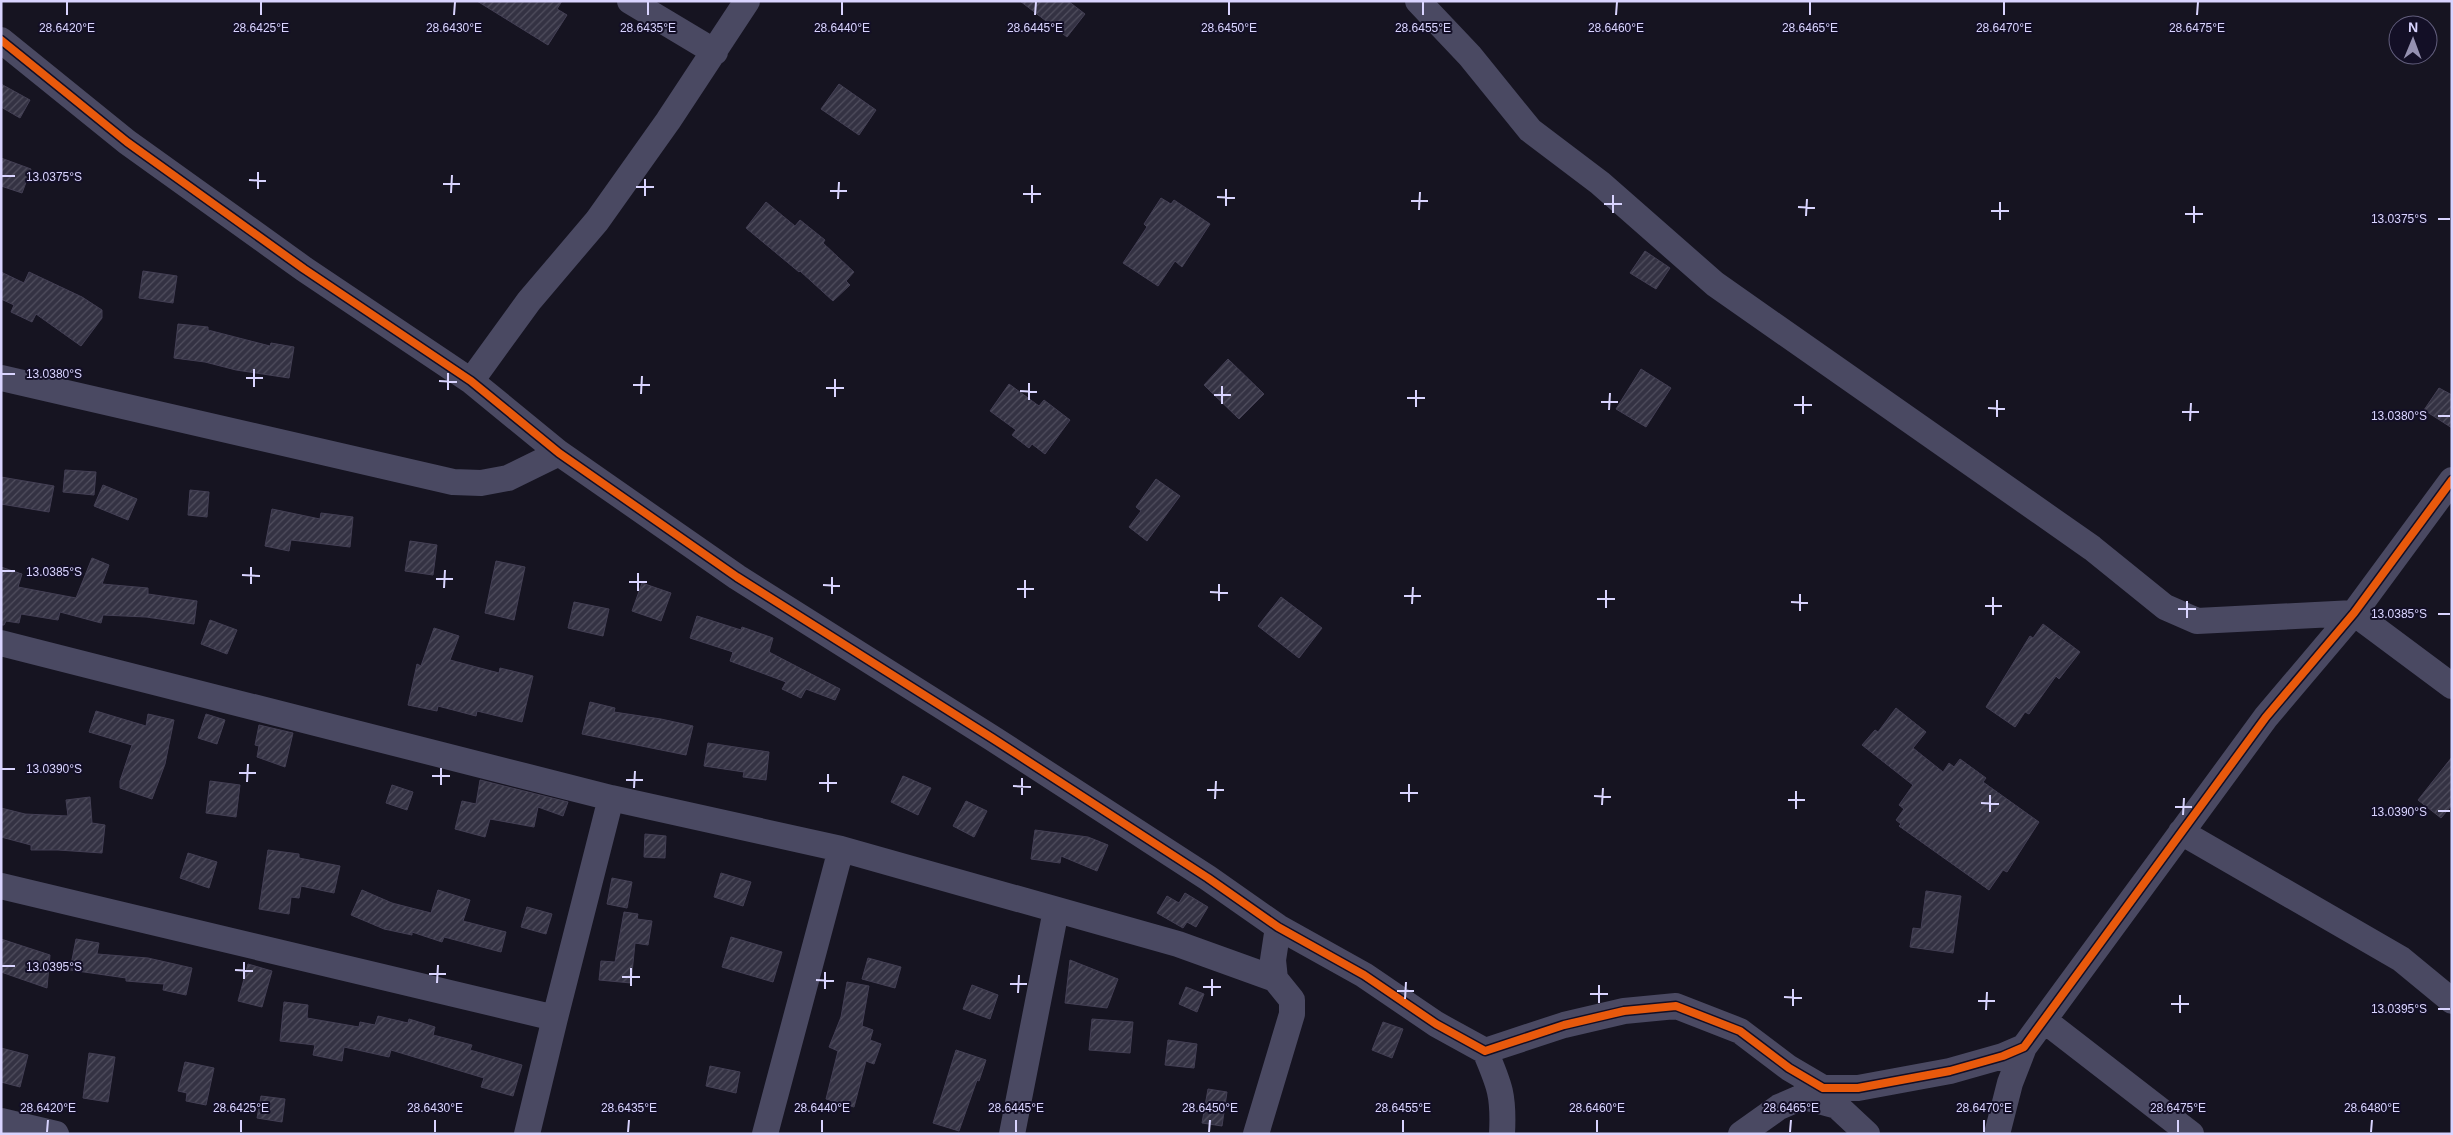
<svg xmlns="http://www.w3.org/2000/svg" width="2453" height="1135" viewBox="0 0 2453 1135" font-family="Helvetica,sans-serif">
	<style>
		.building { fill: url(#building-hatch); stroke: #433f54 }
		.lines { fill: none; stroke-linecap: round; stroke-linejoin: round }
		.street { stroke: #4a4962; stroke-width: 26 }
		.cycleway-casing { stroke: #130f26; stroke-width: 11 }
		.cycleway { stroke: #e8590c; stroke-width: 8 }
		.ticks { fill: none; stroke: #d9d4ff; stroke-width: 2 }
		.ticks-label { font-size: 12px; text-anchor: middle; fill: #d9d4ff; stroke: #130f26; stroke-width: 4; stroke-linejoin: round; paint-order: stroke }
	</style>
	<defs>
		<pattern id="building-hatch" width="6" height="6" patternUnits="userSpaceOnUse" patternTransform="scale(1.25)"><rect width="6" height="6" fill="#343243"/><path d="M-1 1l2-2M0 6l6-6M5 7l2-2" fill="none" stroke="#514f5f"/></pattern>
	</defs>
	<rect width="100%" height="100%" fill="#161421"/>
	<!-- building -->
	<path class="building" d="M 477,1 L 562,1 L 557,9 L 567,15 L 548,45 Z
		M 1020,1 L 1068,1 L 1085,14 L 1067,37 Z
		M 1,84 L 30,100 L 20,118 L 1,107 Z
		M 839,84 L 876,110 L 859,135 L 821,109 Z
		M 1,158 L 31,169 L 22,193 L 1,186 Z
		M 1161,198 L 1171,204 L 1174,200 L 1210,224 L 1182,267 L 1175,261 L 1158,286 L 1123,263 L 1147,227 L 1144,224 Z
		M 766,202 L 795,226 L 800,220 L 825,240 L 823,243 L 854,272 L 846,281 L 850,285 L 833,301 L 800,271 L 799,272 L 746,228 Z
		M 1645,251 L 1670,268 L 1656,289 L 1630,273 Z
		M 143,271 L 177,276 L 173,303 L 139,298 Z
		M 1,272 L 24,283 L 29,272 L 82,297 L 102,310 L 102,318 L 81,346 L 36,314 L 32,322 L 11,312 L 14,305 L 1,299 Z
		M 178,324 L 208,327 L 208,330 L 270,346 L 271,343 L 294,347 L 289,378 L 236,370 L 205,362 L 174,358 Z
		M 1228,359 L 1264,394 L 1239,419 L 1204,385 Z
		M 1641,369 L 1671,388 L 1646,427 L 1616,409 Z
		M 1009,384 L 1039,406 L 1044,400 L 1070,420 L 1045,454 L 1032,444 L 1029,448 L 1012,435 L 1016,430 L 990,411 Z
		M 2439,388 L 2452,395 L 2452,428 L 2424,410 Z
		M 65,470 L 96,472 L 94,495 L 63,492 Z
		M 1,477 L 54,486 L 49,512 L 1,504 Z
		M 1156,479 L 1180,496 L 1147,541 L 1129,527 L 1141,511 L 1136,507 Z
		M 103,485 L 137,499 L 128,520 L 94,506 Z
		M 190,490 L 209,492 L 207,517 L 188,515 Z
		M 272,509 L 320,519 L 321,513 L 353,517 L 350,547 L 291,540 L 289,551 L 265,546 Z
		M 410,541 L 437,545 L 433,575 L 405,571 Z
		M 92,558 L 109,565 L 102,584 L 148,588 L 148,594 L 197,601 L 194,624 L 146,617 L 103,615 L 101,623 L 60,612 L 58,620 L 21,614 L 19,623 L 6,621 L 4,625 L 1,625 L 1,567 L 22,574 L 18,587 L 76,598 Z
		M 496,561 L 525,567 L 514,620 L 485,613 Z
		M 642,583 L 671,593 L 661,621 L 632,611 Z
		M 1281,597 L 1322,628 L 1299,658 L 1258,626 Z
		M 574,602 L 609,609 L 603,636 L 568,628 Z
		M 697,616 L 741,630 L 742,627 L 773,638 L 769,652 L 840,689 L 835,700 L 806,689 L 801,698 L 782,689 L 786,682 L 730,661 L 733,652 L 690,638 Z
		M 210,620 L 237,630 L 227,654 L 201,644 Z
		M 2043,624 L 2080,652 L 2059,679 L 2056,676 L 2029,714 L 2025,712 L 2015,727 L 1986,707 L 2030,636 L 2033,638 Z
		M 434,628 L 459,636 L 450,660 L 499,673 L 500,668 L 533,676 L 522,722 L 477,711 L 476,716 L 438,706 L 437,711 L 408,705 L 417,664 L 421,666 Z
		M 590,702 L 615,708 L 614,712 L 661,719 L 693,726 L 686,755 L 582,734 Z
		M 1896,708 L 1926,732 L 1913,748 L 1943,772 L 1949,763 L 1954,767 L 1960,759 L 1986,778 L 1983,782 L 2039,822 L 2007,872 L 2003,870 L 1989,890 L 1899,826 L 1901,824 L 1896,820 L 1904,809 L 1899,805 L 1913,785 L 1862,745 L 1875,730 L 1878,732 Z
		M 96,711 L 146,726 L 148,714 L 174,720 L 165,764 L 152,799 L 120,788 L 120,781 L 132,745 L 89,732 Z
		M 206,714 L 225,720 L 217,744 L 198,738 Z
		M 259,725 L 293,733 L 285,767 L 257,757 L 259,746 L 255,745 Z
		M 708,743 L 769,752 L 766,780 L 743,777 L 744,772 L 704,766 Z
		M 2452,757 L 2452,805 L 2441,818 L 2418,800 Z
		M 903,776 L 931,788 L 918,815 L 891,802 Z
		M 480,780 L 568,802 L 563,816 L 538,807 L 534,827 L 490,819 L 485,837 L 455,829 L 462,801 L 476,804 Z
		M 210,781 L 240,785 L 236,817 L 206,813 Z
		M 392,785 L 413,792 L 407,810 L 386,803 Z
		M 90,797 L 92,823 L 105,825 L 102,853 L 58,850 L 31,850 L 31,845 L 1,837 L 1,808 L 25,814 L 68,816 L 66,800 Z
		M 966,801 L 987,811 L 974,837 L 953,826 Z
		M 1035,830 L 1088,837 L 1108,845 L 1097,871 L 1061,856 L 1060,863 L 1031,859 Z
		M 645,834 L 666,836 L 665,858 L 644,857 Z
		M 268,850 L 299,854 L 299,858 L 340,866 L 334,893 L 301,886 L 299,898 L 291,897 L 289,914 L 259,909 Z
		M 188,853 L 217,862 L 209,888 L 180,878 Z
		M 721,873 L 751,882 L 743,906 L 714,897 Z
		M 612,878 L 632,882 L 627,908 L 607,904 Z
		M 362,890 L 392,903 L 431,913 L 438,890 L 470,900 L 463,921 L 506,932 L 501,952 L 444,937 L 442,942 L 412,932 L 412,935 L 384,929 L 351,915 Z
		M 1926,891 L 1961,896 L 1953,953 L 1910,947 L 1913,928 L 1921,929 Z
		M 1185,893 L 1208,907 L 1196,927 L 1187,922 L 1183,928 L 1157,913 L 1167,896 L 1179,903 Z
		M 527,907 L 552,914 L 546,934 L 521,927 Z
		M 624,912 L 638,914 L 637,919 L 652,921 L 648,945 L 635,943 L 631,983 L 599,980 L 601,961 L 615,962 Z
		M 731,937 L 782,952 L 773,982 L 722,967 Z
		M 1,939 L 50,955 L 47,988 L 1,972 Z
		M 76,939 L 99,943 L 97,954 L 148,958 L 192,968 L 186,995 L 163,990 L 164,984 L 126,981 L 126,978 L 70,970 Z
		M 868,958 L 901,967 L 895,988 L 862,979 Z
		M 1070,960 L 1118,979 L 1107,1008 L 1065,1003 Z
		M 248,964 L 272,971 L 262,1007 L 238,1001 Z
		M 847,982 L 869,986 L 862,1026 L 873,1030 L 870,1040 L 881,1044 L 874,1064 L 866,1061 L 854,1107 L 826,1099 L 838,1051 L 829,1047 L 841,1017 Z
		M 972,985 L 998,995 L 990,1019 L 963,1009 Z
		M 1186,987 L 1204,994 L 1197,1012 L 1179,1004 Z
		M 284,1002 L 308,1005 L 307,1018 L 359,1027 L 360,1022 L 375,1025 L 378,1016 L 408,1023 L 409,1019 L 435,1027 L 433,1035 L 472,1045 L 470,1050 L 522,1065 L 513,1096 L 481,1087 L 484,1078 L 391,1050 L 389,1057 L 344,1047 L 342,1061 L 313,1055 L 315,1045 L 280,1041 Z
		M 1092,1019 L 1133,1022 L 1130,1053 L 1089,1050 Z
		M 1383,1022 L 1403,1029 L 1392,1058 L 1372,1050 Z
		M 1168,1040 L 1197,1044 L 1194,1068 L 1165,1065 Z
		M 1,1048 L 28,1055 L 20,1087 L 1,1082 Z
		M 956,1050 L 986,1060 L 979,1081 L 977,1080 L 959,1131 L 933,1123 Z
		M 89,1053 L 115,1057 L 108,1102 L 83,1098 Z
		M 185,1062 L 214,1068 L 206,1105 L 186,1101 L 187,1093 L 178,1091 Z
		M 710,1066 L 740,1072 L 736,1093 L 706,1086 Z
		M 1208,1089 L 1227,1092 L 1222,1126 L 1202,1123 Z
		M 261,1096 L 285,1099 L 282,1122 L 257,1118 Z"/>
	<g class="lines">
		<!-- street -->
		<path class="street" d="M 630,1 L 715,52
			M 1418,1 L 1470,56 L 1530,130 L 1600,183 L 1715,284 L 2092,548 L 2165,607 L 2197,621 L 2354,613 L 2452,686
			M 1,40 L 127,142 L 304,269 L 471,381 L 559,453 L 737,577 L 992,738 L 1208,878 L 1278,927 L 1364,975 L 1436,1024 L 1485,1051 L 1564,1025 L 1624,1011 L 1676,1006 L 1740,1031 L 1789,1068 L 1823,1088 L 1858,1088 L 1950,1071 L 2003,1056 L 2024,1047 L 2266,717 L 2354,613 L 2452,480
			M 1,378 L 453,482 L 481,483 L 508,478 L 559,453
			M 471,381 L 529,301 L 597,221 L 668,121 L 747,1
			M 1,643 L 611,798 L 841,849 L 1178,944 L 1275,979 L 1273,960 L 1278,927
			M 2181,832 L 2401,959 L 2452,1001
			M 1,886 L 555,1018 L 611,798
			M 2045,1021 L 2191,1134
			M 1485,1051 C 1500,1086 1504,1096 1502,1134
			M 1804,1097 L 1837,1106 L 1867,1134
			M 1,1121 L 56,1134
			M 527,1134 L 555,1018
			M 765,1134 L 841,849
			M 1012,1134 L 1056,910
			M 1256,1134 L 1292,1014 L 1292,1000 L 1275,979
			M 1741,1134 L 1779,1107 L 1823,1088
			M 1997,1134 L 2010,1083 L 2024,1047"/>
		<!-- cycleway casing -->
		<g class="cycleway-casing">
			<path id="cycleway" d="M 1,40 L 127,142 L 304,269 L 471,381 L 559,453 L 737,577 L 992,738 L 1208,878 L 1278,927 L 1364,975 L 1436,1024 L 1485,1051 L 1564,1025 L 1624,1011 L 1676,1006 L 1740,1031 L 1789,1068 L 1823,1088 L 1858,1088 L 1950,1071 L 2003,1056 L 2024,1047 L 2266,717 L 2354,613 L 2452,480"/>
		</g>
		<!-- cycleway -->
		<use href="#cycleway" class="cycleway"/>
	</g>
	<!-- ticks -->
	<path class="ticks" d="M 67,15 L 67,2M 261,15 L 261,2M 454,15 L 455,2M 648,15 L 648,2M 842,15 L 842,2M 1035,15 L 1036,2M 1229,15 L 1229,2M 1423,15 L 1423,2M 1616,15 L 1617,2M 1810,15 L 1810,2M 2004,15 L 2004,2M 2197,15 L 2198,2M 2,176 L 15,176M 249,180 L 266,181M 443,184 L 460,184M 636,187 L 654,187M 258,189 L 258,172M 830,191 L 847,191M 451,193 L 452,175M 1023,194 L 1041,194M 645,196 L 645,179M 1217,197 L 1235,198M 838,199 L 839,182M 1411,201 L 1428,201M 1032,203 L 1032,185M 1604,204 L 1622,204M 1226,206 L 1226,189M 1798,207 L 1815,208M 1419,210 L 1420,192M 1991,211 L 2009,211M 1613,213 L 1613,195M 2185,214 L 2203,214M 1806,216 L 1807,199M 2438,219 L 2450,219M 2000,220 L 2000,202M 2194,223 L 2194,206M 2,374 L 15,374M 246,378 L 263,378M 439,381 L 457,382M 633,385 L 650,385M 254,387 L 254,369M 826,388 L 844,388M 448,390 L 448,373M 1020,391 L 1037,392M 641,394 L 642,376M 1214,395 L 1231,395M 835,397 L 835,379M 1407,398 L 1425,398M 1029,400 L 1029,383M 1601,402 L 1618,402M 1222,404 L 1222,386M 1794,405 L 1812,405M 1416,407 L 1416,390M 1988,408 L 2005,409M 1609,410 L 1610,393M 2182,412 L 2199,412M 1803,414 L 1803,396M 2438,416 L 2450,416M 1997,417 L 1997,400M 2190,421 L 2191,403M 2,571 L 15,571M 242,575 L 260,576M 436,579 L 453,579M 629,582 L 647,582M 251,584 L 251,567M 823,585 L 840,586M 444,588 L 445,570M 1017,589 L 1034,589M 638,591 L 638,573M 1210,592 L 1228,593M 832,594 L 832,577M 1404,596 L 1421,596M 1025,598 L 1025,580M 1597,599 L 1615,599M 1219,601 L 1219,584M 1791,602 L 1808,603M 1412,604 L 1413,587M 1985,606 L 2002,606M 1606,608 L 1606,590M 2178,609 L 2196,609M 1800,611 L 1800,594M 2438,614 L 2450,614M 1993,615 L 1993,597M 2187,618 L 2187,601M 2,769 L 15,769M 239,773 L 256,773M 432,776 L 450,776M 626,780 L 643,780M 247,782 L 248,764M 819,783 L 837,783M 441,785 L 441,768M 1013,786 L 1031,787M 634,788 L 635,771M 1207,790 L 1224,790M 828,792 L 828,774M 1400,793 L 1418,793M 1022,795 L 1022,778M 1594,796 L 1611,797M 1215,799 L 1216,781M 1788,800 L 1805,800M 1409,802 L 1409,784M 1981,803 L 1999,804M 1602,805 L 1603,788M 2175,807 L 2192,807M 1796,809 L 1796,791M 2438,811 L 2450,811M 1990,812 L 1990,795M 2183,815 L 2184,798M 2,966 L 15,966M 235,970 L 253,971M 429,974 L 446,974M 622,977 L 640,977M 244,979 L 244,962M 816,980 L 834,981M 437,983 L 438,965M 1010,984 L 1027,984M 631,986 L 631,968M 1203,987 L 1221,987M 825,989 L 825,972M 1397,991 L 1414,991M 1018,993 L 1019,975M 1590,994 L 1608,994M 1212,996 L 1212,979M 1784,997 L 1802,998M 1405,999 L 1406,982M 1978,1001 L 1995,1001M 1599,1003 L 1599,985M 2171,1004 L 2189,1004M 1793,1006 L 1793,989M 2438,1009 L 2450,1009M 1986,1010 L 1987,992M 2180,1013 L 2180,995M 47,1132 L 48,1120M 241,1132 L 241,1120M 435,1132 L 435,1120M 628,1132 L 629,1120M 822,1132 L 822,1120M 1016,1132 L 1016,1120M 1209,1132 L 1210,1120M 1403,1132 L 1403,1120M 1597,1132 L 1597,1120M 1790,1132 L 1791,1120M 1984,1132 L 1984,1120M 2178,1132 L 2178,1120M 2371,1132 L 2372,1120"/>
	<g class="ticks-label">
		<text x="67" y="32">28.6420°E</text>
		<text x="261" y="32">28.6425°E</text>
		<text x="454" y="32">28.6430°E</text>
		<text x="648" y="32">28.6435°E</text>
		<text x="842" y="32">28.6440°E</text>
		<text x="1035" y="32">28.6445°E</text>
		<text x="1229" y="32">28.6450°E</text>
		<text x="1423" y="32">28.6455°E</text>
		<text x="1616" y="32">28.6460°E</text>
		<text x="1810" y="32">28.6465°E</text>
		<text x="2004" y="32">28.6470°E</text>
		<text x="2197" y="32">28.6475°E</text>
		<text x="54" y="181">13.0375°S</text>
		<text x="2399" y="223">13.0375°S</text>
		<text x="54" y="378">13.0380°S</text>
		<text x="2399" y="420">13.0380°S</text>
		<text x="54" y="576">13.0385°S</text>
		<text x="2399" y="618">13.0385°S</text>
		<text x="54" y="773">13.0390°S</text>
		<text x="2399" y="816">13.0390°S</text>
		<text x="54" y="971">13.0395°S</text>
		<text x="2399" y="1013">13.0395°S</text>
		<text x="48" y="1112">28.6420°E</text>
		<text x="241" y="1112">28.6425°E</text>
		<text x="435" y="1112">28.6430°E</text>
		<text x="629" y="1112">28.6435°E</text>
		<text x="822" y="1112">28.6440°E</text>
		<text x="1016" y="1112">28.6445°E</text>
		<text x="1210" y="1112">28.6450°E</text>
		<text x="1403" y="1112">28.6455°E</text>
		<text x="1597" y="1112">28.6460°E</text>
		<text x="1791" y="1112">28.6465°E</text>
		<text x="1984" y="1112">28.6470°E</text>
		<text x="2178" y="1112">28.6475°E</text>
		<text x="2372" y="1112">28.6480°E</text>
	</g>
	<!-- border -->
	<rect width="2453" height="1135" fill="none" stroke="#d9d4ff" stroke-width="5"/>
	<!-- north arrow -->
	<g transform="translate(2413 40) rotate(1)"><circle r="24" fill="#130f26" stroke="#625e7d"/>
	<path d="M0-4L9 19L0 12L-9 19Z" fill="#9591b1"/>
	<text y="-8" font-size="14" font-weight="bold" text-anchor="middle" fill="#d9d4ff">N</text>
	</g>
</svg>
